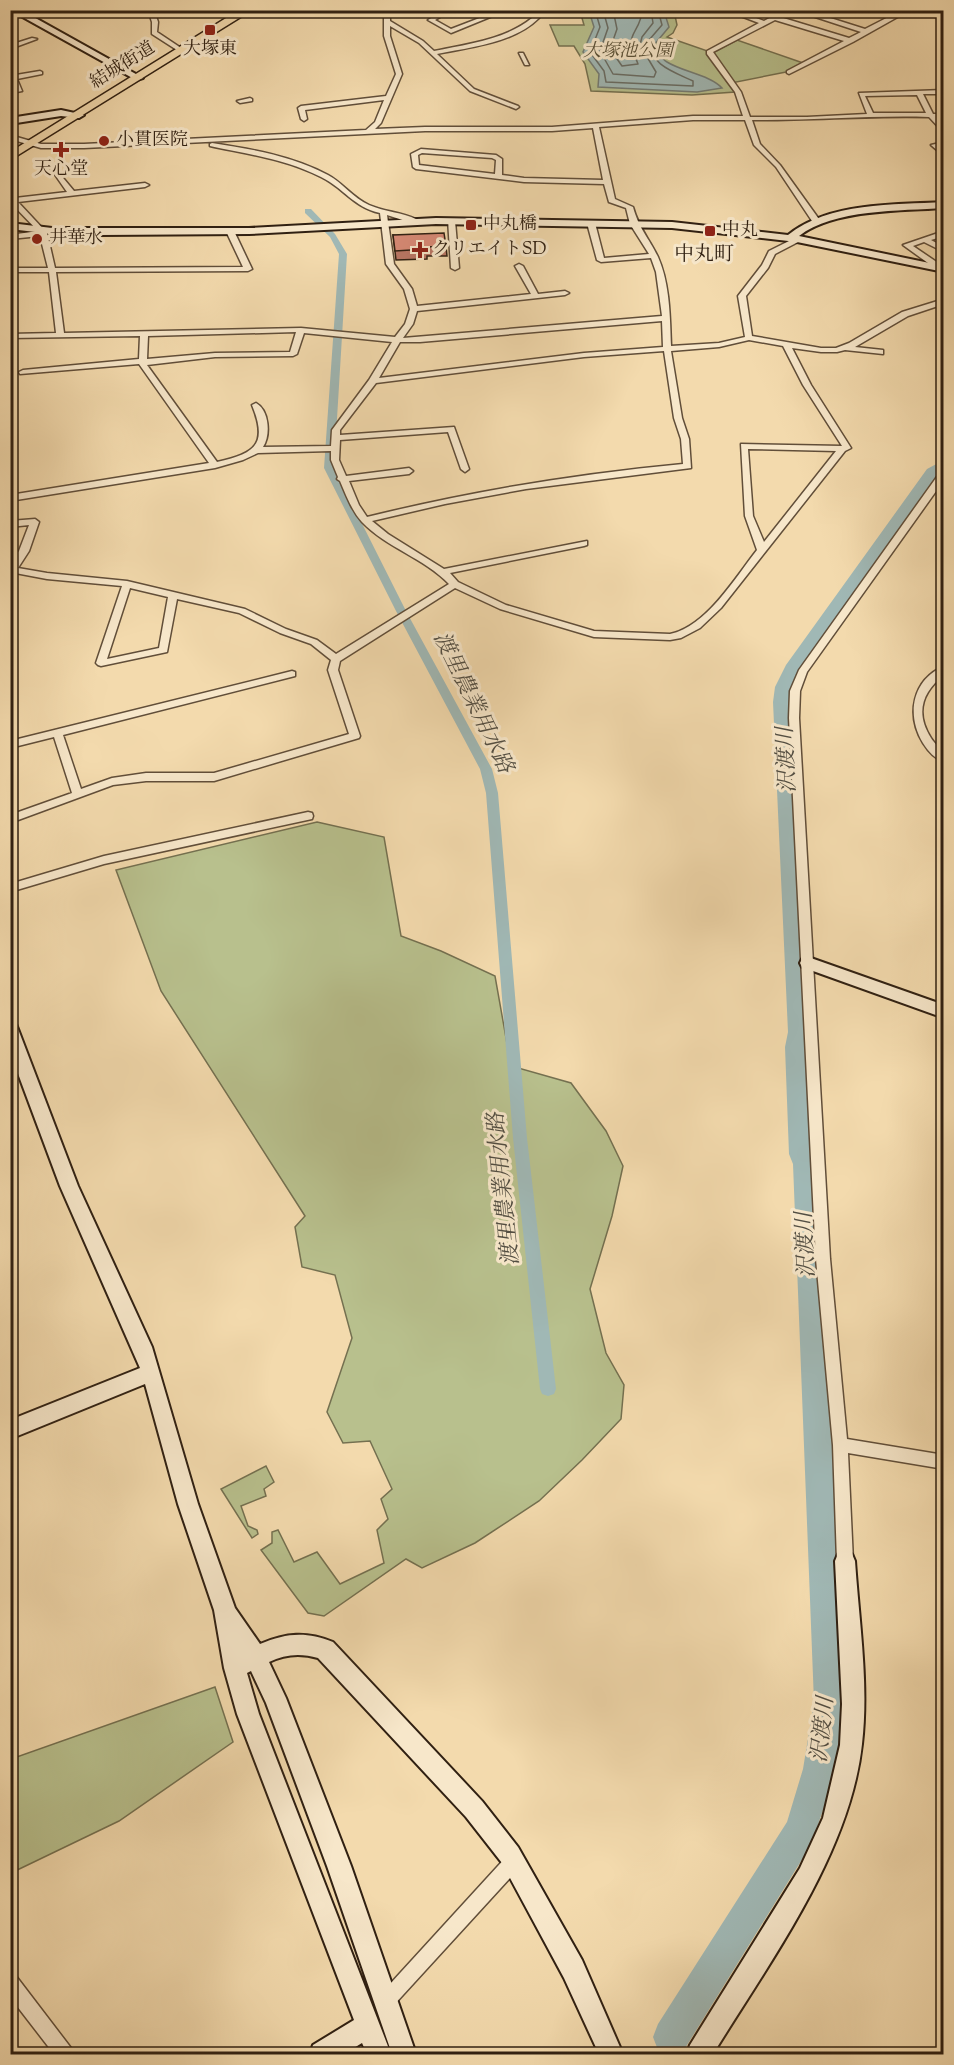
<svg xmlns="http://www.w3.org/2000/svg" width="954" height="2065" viewBox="0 0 954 2065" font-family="'Sorts Mill Goudy','Noto Serif JP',serif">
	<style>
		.green { fill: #b8c08d; stroke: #747050; stroke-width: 1.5 }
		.water { fill: #a0b8b5; stroke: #737b74; stroke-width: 1.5 }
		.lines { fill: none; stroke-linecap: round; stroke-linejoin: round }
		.shore { stroke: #686c64; stroke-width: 1.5 }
		.canal { fill: #a0b8b5; fill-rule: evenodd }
		.river { fill: #a0b8b5; fill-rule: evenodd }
		.street-casing { stroke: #614e39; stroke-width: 3 }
		.secondary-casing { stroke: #302012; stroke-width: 4 }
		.highway-casing { stroke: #302012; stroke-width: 3 }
		.street { fill: #f7e7ca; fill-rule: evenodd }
		.secondary { fill: #f7e7ca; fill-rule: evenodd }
		.highway { fill: #f3daad; fill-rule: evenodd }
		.wall { fill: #ba7765; stroke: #302012; stroke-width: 1.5 }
		.building { fill: #d88a76; stroke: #302012; stroke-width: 1.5 }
		.poi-dot { fill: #8f2418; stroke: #f7e7ca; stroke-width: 2 }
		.labels { text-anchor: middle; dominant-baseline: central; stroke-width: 6; stroke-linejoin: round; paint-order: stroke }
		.far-poi-label { font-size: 18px; fill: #302012; stroke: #f7e7ca; text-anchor: start }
		.far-park-label { font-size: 18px; font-style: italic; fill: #595037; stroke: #f7e7ca }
		.far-street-label { font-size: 18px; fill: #302012; stroke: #f7e7ca }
		.far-quarter-label { font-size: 20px; fill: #302012; stroke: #f7e7ca }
		.water-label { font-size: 22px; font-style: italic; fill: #524e43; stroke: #f7e7ca }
	</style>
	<rect width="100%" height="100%" fill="#f3daad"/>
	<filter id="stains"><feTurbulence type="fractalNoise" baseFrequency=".00333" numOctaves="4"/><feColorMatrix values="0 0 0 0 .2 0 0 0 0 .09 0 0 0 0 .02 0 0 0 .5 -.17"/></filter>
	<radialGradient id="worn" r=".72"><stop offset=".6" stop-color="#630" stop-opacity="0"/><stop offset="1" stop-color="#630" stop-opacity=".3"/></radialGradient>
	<!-- green -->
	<path class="green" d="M 580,11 L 674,11 L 677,25 L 673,33 L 667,37 L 713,53 L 737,40 L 803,63 L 786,72 L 731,83 L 735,92 L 692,95 L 591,91 L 585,64 L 574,46 L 559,46 L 550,25 L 584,25 Z
		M 317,822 L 384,837 L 401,936 L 441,951 L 495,976 L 511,1066 L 571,1083 L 606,1131 L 623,1166 L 612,1216 L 590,1289 L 606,1353 L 624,1385 L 621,1419 L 582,1460 L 539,1501 L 475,1543 L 422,1568 L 406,1559 L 324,1616 L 308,1613 L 261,1550 L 272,1543 L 272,1532 L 278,1530 L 294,1562 L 317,1552 L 340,1584 L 384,1563 L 377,1530 L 388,1519 L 381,1499 L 392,1489 L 370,1441 L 343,1443 L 327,1412 L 352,1338 L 335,1275 L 302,1267 L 295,1227 L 305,1216 L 161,991 L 116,870 Z
		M 266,1466 L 274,1482 L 264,1489 L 266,1496 L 241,1506 L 248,1526 L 257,1530 L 258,1534 L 252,1538 L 221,1489 Z
		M 215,1687 L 233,1742 L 119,1821 L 11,1873 L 11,1759 Z"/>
	<!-- water -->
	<path class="water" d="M 589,11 L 664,11 L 669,27 L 654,45 C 660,48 659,58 667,62 C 683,72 710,75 722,88 L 697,92 L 598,87 L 599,74 L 583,52 L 594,27 Z"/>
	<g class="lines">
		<!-- shore -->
		<path class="shore" d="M 595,10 L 600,27 L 590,52 L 604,71 L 606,82 L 693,86 L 693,81 C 674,72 649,65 649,40 L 662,25 L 658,10
			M 603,10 L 608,28 L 600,51 L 613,74 L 654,77 L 656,72 L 640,45 L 642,37 L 653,23 L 651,10
			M 613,10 L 617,29 L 610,49 L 622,66 L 638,64 C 636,58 631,50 631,44 C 630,33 642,26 642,10"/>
		<!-- canal -->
		<path class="canal" d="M 305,209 L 311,209 L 335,234 L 347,254 L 334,468 L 406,611 L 492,769 L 498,793 L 527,1138 L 556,1389 L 554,1394 L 548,1396 L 542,1394 L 540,1389 L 513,1138 L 486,793 L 480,769 L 396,611 L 324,468 L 339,254 L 330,237 L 305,213 Z"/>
		<!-- river -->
		<path class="river" d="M 944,460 L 944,474 L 802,671 L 795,687 L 793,702 L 812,1032 L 809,1047 L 815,1154 L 819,1164 L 846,1702 L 832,1784 L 811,1845 L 684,2050 L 670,2054 L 658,2050 L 653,2037 L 658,2024 L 787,1822 L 803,1769 L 814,1702 L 793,1164 L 789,1154 L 785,1047 L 788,1032 L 773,702 L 775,687 L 786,665 L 927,469 Z"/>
		<!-- street casing -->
		<g class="street-casing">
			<path id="street" d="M 108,10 L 122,10 L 109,14 L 106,12 Z
				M 148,10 L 154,10 L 158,22 L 157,32 L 184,50 L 184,52 L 180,52 L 152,34 L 152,22 Z
				M 384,10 L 390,10 L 390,21 L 423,41 L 434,51 C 467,44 505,40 532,18 L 519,10 L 527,10 L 539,18 C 514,43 471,47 437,54 L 474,89 L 518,106 L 519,107 L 516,109 L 470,91 L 419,43 L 390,26 L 390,36 L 402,74 L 381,123 L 375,129 L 425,127 L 552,127 L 693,116 L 743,116 L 735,92 L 707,54 L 707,51 L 759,23 L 725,10 L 735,10 L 764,21 L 784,10 L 793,10 L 780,17 L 849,38 L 861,32 L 794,10 L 805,10 L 865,29 L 902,10 L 910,10 L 853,42 L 789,74 L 787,73 L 787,71 L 844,41 L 775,20 L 713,52 L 741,92 L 750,117 L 807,117 L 867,114 L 859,93 L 944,90 L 944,94 L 923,94 L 933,114 L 944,114 L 944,118 L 936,118 L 944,126 L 944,133 L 929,117 C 870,115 811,121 752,120 L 760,144 L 780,165 L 821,222 L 820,224 L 814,224 L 776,167 L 754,145 L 745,120 L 693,120 L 599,127 L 615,199 L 633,207 C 639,229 649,238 658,257 C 670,284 670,318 671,346 L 719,343 L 745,337 L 738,296 L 762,265 L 769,251 L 797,237 L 801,239 L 800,241 L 775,254 L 768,268 L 746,296 L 752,336 L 821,348 L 836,348 L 849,343 L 902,312 L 944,299 L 944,304 L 908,316 L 855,347 L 883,350 L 883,354 L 845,350 L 837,352 L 821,352 L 792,348 L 811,385 L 851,448 L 845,451 L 721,608 L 700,628 L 681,638 L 670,640 L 594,637 L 500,609 L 455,588 L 340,661 L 338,670 L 360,736 L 359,738 L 214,781 L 146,781 L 113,785 L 10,823 L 10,815 L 72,793 L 54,737 L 10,748 L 10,741 L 292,671 L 295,672 L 295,676 L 63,735 L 81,789 L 112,778 L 146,773 L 214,773 L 349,734 L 328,670 L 331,660 L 311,644 L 280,633 L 239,613 L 177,599 L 167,652 L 101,666 L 98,665 L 96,663 L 122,586 L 47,579 L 10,572 L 10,564 L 19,551 L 29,525 L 10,527 L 10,521 L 35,519 L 39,522 L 29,551 L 18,568 L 47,573 L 127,581 L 245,609 L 286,629 L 317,640 L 336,654 L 449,584 C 424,558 387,548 362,522 C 352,511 346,495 340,481 L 337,479 L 338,477 L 331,460 L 331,451 L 258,453 L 243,460 L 215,468 L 10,501 L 10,495 L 209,463 L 139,364 L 20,374 L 19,372 L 23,370 L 139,359 L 140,336 L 10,338 L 10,334 L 56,333 L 49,272 L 10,272 L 10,268 L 48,268 L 40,236 L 10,239 L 10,235 L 38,231 L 10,202 L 10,195 L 15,198 L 67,192 L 51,169 L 54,167 L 74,191 L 145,183 L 149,185 L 145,187 L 18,202 L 47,233 L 55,268 L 243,267 L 226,231 L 230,229 L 234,231 L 252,269 L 248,271 L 56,272 L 64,333 L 301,328 L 395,337 L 405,324 L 410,309 L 404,289 L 386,264 L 380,213 C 353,207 344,188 321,177 C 286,159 247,154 210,146 L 210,144 L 212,143 C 251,149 293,156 328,175 C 343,183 353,198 369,205 C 385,212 402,212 418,220 L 419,222 L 415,224 L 387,215 L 394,264 L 412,289 L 417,306 L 531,294 L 515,266 L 519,264 L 523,266 L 538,294 L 565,291 L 569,293 L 565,295 L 417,311 L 413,324 L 403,338 L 662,316 L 656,272 L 651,258 L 601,262 L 597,260 L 587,223 L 591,221 L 595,223 L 604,258 L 649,254 L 630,224 L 626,208 L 609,202 L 604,184 L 524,182 L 416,169 L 413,167 L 411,154 L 421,149 L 496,155 L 502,159 L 502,175 L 524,178 L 603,180 L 593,128 L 552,131 L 425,131 L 84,148 L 41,148 L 10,139 L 10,135 L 41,144 L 84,144 L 366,130 L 375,122 L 384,100 L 305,110 L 307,119 L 304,121 L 301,119 L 298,108 L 301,106 L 386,96 L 396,74 L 384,36 ZM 917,95 L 926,113 L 873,113 L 865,96 ZM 422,153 L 492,158 L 496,160 L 495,174 L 419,165 L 418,155 ZM 662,321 L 663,347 L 584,353 L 379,378 L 400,342 L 420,342 ZM 296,332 L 290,352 L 215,353 L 147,359 L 148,336 ZM 304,333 L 392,342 L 369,380 L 332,430 L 331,446 L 263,447 C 271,435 269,410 256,403 L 252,405 C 268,444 256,453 217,462 L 147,365 L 215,357 L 293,356 L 297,354 ZM 749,340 L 783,346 L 803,385 L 842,446 L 741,444 L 745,516 L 757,550 C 735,578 706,627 670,634 L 594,631 L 506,605 L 458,582 L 450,573 L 584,546 L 587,545 L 587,541 L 444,569 L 388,534 L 372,521 L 445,504 L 526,489 L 691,468 L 689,439 L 682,418 L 671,351 L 719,347 ZM 664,351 L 674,418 L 681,439 L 683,464 C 577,474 472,491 367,517 L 359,505 L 349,481 L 409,474 L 413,471 L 409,468 L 346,476 L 339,460 L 340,440 L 448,432 L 461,469 L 465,472 L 469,469 L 454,427 L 340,435 L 340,430 L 376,383 L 584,357 ZM 748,449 L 836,451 L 764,542 L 753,516 ZM 130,588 L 168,597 L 159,648 L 107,659 Z
				M 444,10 L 452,10 L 435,20 L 451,29 L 490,14 L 495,15 L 451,33 L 428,20 Z
				M 917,10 L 927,10 L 944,16 L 944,20 Z
				M 32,38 L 37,39 L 10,49 L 10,45 Z
				M 519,53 L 523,53 L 529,65 L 525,65 Z
				M 40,71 L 42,72 L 42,74 L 17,79 L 22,91 L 17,92 L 10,76 Z
				M 250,98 L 252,99 L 252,101 L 240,103 L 237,101 Z
				M 944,142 L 944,146 L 940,146 L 944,150 L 944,156 L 931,145 Z
				M 448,219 L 455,221 L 459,268 L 455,270 L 451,268 Z
				M 944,231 L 944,236 L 931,240 L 944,247 L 944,252 L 924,242 L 913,246 L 944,267 L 944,271 L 939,271 L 903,245 Z
				M 941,471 L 944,471 L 944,480 L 807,672 L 800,691 L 799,718 L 830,1259 L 847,1439 L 944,1455 L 944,1469 L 848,1453 L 853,1561 L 850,1566 L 845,1569 L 840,1566 L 837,1561 L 833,1445 L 816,1259 L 789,718 L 790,691 L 799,670 Z
				M 944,666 L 944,675 C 922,692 915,713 931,738 C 938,749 944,748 944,762 C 935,759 928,751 923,743 C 906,715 912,680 944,666 Z
				M 308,812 L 312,813 L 313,816 L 312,819 L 104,864 L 10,892 L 10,884 L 104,856 Z
				M 514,1853 L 520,1855 L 522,1861 L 520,1867 L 392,2007 L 386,2010 L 380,2007 L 377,2001 L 380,1995 L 508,1855 Z
				M 10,1973 L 16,1976 L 71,2048 L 74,2054 L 54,2054 L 10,1997 Z"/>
		</g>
		<!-- secondary casing -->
		<g class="secondary-casing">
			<path id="secondary" d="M 10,10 L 21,10 L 143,78 L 136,80 Z
				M 61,110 L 84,115 L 79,118 L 61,116 L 10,124 L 10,118 Z
				M 944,202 L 944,208 C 901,211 833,209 799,236 L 944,266 L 944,272 L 797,242 L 672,228 L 436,224 L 249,234 L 101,235 L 52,234 L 10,229 L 10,223 L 52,228 L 249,228 L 436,218 L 672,222 L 788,235 C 829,202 894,205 944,202 Z
				M 808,957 L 944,1005 L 944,1018 L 802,967 L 800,963 L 802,959 Z
				M 10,1023 L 16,1024 L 18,1029 L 78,1186 L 152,1347 L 198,1504 L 235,1608 L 260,1644 C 286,1633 306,1631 333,1642 L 482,1801 L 518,1847 L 582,1960 L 623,2054 L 599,2054 L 564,1978 L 502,1863 L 466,1817 L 318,1658 C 301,1653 285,1654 269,1662 L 286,1698 L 351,1866 L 416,2054 L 392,2054 L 327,1866 L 266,1703 L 251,1671 L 247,1673 L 259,1714 L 391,2054 L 367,2054 L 362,2043 L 344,2054 L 310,2054 L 313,2045 L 354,2020 L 237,1714 L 224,1668 L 214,1610 L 178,1504 L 145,1384 L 10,1439 L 10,1420 L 140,1368 L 60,1186 L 10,1052 Z
				M 845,1551 L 852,1554 L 855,1561 C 859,1621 869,1684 862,1744 C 850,1854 770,1961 713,2054 L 687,2054 L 690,2045 L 800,1868 L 823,1818 L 840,1745 L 842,1704 L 835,1561 L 838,1554 Z"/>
		</g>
		<!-- highway casing -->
		<g class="highway-casing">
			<path id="highway" d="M 239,10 L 252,10 L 10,160 L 10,152 Z"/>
		</g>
		<!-- street -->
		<use href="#street" class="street"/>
		<!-- secondary -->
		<use href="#secondary" class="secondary"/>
		<!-- highway -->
		<use href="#highway" class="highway"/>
	</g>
	<!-- wall -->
	<path class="wall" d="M 393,235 L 446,246 L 447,256 L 427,256 L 427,259 L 396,260 Z"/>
	<!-- building -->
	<path class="building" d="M 444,233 L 446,246 L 427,247 L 427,249 L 395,251 L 393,235 Z"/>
	<!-- markers -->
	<g class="poi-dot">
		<rect x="204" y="24" width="12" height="12" rx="3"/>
		<circle cx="104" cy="141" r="6"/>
		<path d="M58 141h6v6h6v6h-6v6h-6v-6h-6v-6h6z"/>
		<rect x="465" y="219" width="12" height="12" rx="3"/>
		<rect x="704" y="225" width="12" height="12" rx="3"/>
		<circle cx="37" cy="239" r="6"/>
		<path d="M417 241h6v6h6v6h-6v6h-6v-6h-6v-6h6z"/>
	</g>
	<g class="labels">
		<!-- far-poi labels -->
		<g class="far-poi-label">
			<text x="210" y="50" text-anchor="middle">大塚東</text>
			<text x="116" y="141">小貫医院</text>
			<text x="61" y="170" text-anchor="middle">天心堂</text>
			<text x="483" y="225">中丸橋</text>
			<text x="722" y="231">中丸</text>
			<text x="49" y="239">井華水</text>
			<text x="432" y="250">クリエイトSD</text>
		</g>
		<!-- far-park labels -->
		<g class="far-park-label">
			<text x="628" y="52">大塚池公園</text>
		</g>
		<!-- far-street labels -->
		<g class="far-street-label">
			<text transform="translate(123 66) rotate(-32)">結城街道</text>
		</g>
		<!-- far-quarter labels -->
		<g class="far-quarter-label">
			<text x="704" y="255">中丸町</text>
		</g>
		<!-- water labels -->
		<g class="water-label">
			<text transform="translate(472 703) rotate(64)">渡里農業用水路</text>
			<text transform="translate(788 760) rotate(-93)">沢渡川</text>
			<text transform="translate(505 1189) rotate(-96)">渡里農業用水路</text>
			<text transform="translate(807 1245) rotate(-93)">沢渡川</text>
			<text transform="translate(824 1730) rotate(-84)">沢渡川</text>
		</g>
	</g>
	<!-- margin -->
	<rect width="954" height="2065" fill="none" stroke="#f3daad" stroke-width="36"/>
	<rect x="12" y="12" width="930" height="2041" fill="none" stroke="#302012" stroke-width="3"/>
	<rect x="18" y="18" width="918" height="2029" fill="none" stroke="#302012" stroke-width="1.5"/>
	<rect width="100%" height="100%" filter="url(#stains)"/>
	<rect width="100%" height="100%" fill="url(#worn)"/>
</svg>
